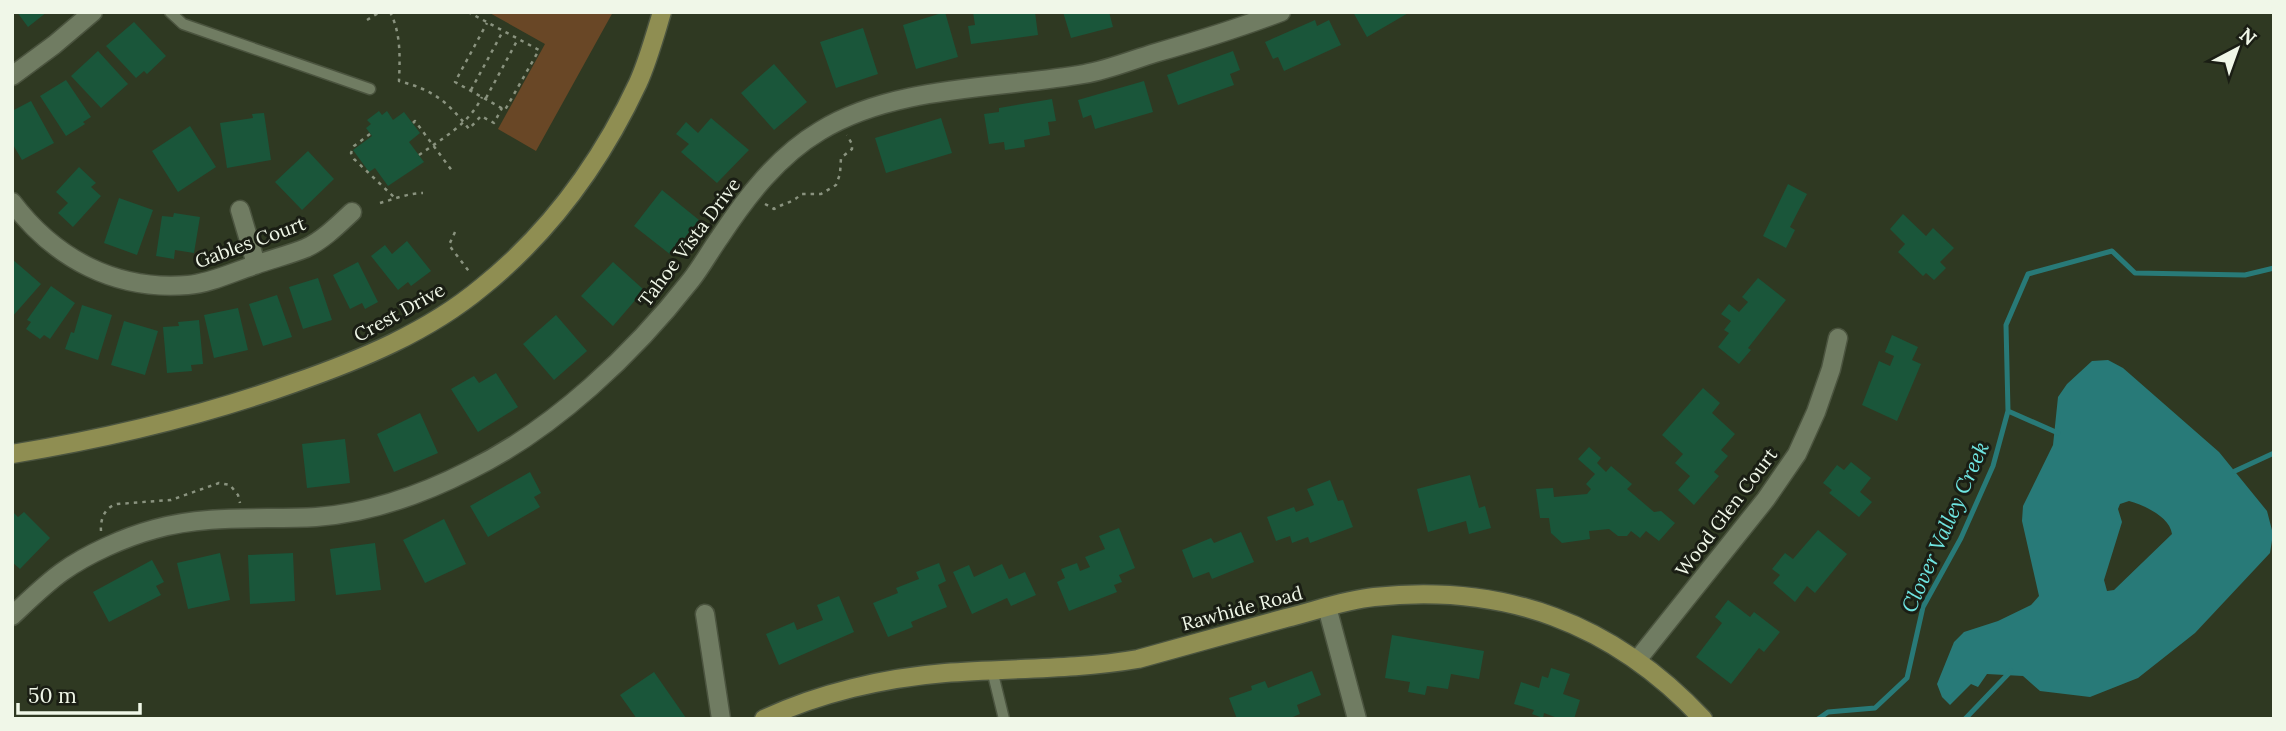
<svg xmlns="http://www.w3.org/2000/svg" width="2286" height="731" viewBox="0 0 2286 731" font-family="Lora,serif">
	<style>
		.green { fill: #694726 }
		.water { fill: #287a78; fill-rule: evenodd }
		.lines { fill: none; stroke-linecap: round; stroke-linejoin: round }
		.stream { stroke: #287a78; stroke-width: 5 }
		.building { fill: #1a563a }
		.lane-casing { stroke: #4b543f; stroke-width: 13 }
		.street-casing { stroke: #4b543f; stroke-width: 21 }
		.secondary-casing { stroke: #4b543f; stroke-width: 21 }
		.path { stroke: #8a937f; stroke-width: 2.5; stroke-dasharray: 3.5 5; stroke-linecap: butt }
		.lane { stroke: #707c62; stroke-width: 10 }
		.street { stroke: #707c62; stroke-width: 18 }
		.secondary { stroke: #8f8e52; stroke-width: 18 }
		.labels { text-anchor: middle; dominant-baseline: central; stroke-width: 6; stroke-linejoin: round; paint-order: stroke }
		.street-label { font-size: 19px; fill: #f0f7e8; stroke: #1a1e14 }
		.water-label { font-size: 21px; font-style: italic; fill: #6fe5e1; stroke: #1a1e14 }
	</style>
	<rect width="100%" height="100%" fill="#2f3922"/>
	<!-- green -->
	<path class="green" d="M 488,12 L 613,12 L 536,151 L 498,129 L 545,44 Z"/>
	<!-- water -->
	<path class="water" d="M 2108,360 L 2123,368 L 2219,452 L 2267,511 L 2273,534 L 2270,553 L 2195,633 L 2138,678 L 2090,697 L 2040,691 L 2023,676 L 1987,674 L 1978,687 L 1971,684 L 1950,705 L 1942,697 L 1937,684 L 1954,642 L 1964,632 L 1998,621 L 2031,605 L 2039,596 L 2022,521 L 2023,506 L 2053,445 L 2058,397 L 2067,384 L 2092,361 ZM 2129,501 C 2144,505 2170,517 2172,534 L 2114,590 L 2107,591 L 2104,580 L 2122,522 L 2118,509 L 2120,504 Z"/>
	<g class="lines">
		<!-- stream -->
		<path class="stream" d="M 2058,433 L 2008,411 L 2006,325 L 2028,274 L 2112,251 L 2135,273 L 2245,275 L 2274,268
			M 2235,471 L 2274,453
			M 1818,719 L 1828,712 L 1875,708 L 1907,678 L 1923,607 L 1961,538 L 1993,466 L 2008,411
			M 1965,719 L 2011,671"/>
	</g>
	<!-- building -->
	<path class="building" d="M 17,12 L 47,12 L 28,27 Z
		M 945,12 L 958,57 L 916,69 L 903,25 Z
		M 973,12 L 1035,12 L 1038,35 L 971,44 L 968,26 L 975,25 Z
		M 1063,12 L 1109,12 L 1113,27 L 1071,38 Z
		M 1353,12 L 1410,12 L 1367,37 Z
		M 1315,20 L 1317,26 L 1329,20 L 1341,45 L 1284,71 L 1278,57 L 1273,59 L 1265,42 Z
		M 134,22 L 166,56 L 147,74 L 144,71 L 136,78 L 106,46 Z
		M 863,28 L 878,74 L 836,88 L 820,42 Z
		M 98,51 L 128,84 L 101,108 L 71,76 Z
		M 1233,51 L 1240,70 L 1230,74 L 1234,85 L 1178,105 L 1167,75 Z
		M 774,64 L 807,102 L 774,130 L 741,93 Z
		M 66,80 L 91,117 L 83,122 L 85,124 L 66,136 L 40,96 Z
		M 1144,81 L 1153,112 L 1095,129 L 1091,115 L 1083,118 L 1078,100 Z
		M 1052,99 L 1056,121 L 1048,122 L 1050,135 L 1024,140 L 1025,147 L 1005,150 L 1004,142 L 989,144 L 984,114 L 999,112 L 999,108 Z
		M 31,101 L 54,143 L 22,160 L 12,143 L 12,111 Z
		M 379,111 L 382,115 L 387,111 L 393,120 L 404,112 L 420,133 L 409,142 L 424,162 L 388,186 L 375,168 L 369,172 L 353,150 L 372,136 L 366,128 L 371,124 L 367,120 Z
		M 264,113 L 271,160 L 227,168 L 220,123 L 253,118 L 252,114 Z
		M 711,118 L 749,150 L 717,183 L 681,152 L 689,144 L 676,134 L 686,122 L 698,133 Z
		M 941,118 L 952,153 L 886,173 L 875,138 Z
		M 190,126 L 216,167 L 178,192 L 152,151 Z
		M 308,151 L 334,179 L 302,210 L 275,182 Z
		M 79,167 L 96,183 L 91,187 L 101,196 L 73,227 L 58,213 L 68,203 L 56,192 Z
		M 1788,184 L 1807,194 L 1790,227 L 1795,230 L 1786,248 L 1763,236 Z
		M 662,190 L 699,220 L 671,255 L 634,226 Z
		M 119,198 L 153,210 L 137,255 L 104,243 Z
		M 174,213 L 200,217 L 194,253 L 175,250 L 174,259 L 156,256 L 162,216 L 173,217 Z
		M 1903,214 L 1926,236 L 1933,228 L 1954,248 L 1940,262 L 1946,268 L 1934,280 L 1926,273 L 1923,276 L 1898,252 L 1905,244 L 1890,229 Z
		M 407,241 L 431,271 L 411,286 L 408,282 L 398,290 L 371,256 L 385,245 L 392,254 Z
		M 12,259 L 41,284 L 12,317 Z
		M 358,262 L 378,302 L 365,309 L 362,303 L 350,309 L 333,275 Z
		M 613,262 L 644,290 L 613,326 L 581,296 Z
		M 318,278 L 332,320 L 303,329 L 289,287 Z
		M 1758,278 L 1786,300 L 1748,348 L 1751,350 L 1739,364 L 1718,347 L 1729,333 L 1724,330 L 1731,321 L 1721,314 L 1729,304 L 1739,312 L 1748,302 L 1742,297 Z
		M 51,286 L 75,303 L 50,339 L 44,335 L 40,339 L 26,329 L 31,322 L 27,320 Z
		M 277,295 L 292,337 L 263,346 L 249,304 Z
		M 82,305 L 112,315 L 98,360 L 65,349 L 71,332 L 74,333 Z
		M 238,308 L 248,350 L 214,358 L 204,315 Z
		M 556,315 L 587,351 L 554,380 L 523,344 Z
		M 199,320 L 203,364 L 191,365 L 192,371 L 167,373 L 163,327 L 179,326 L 178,322 Z
		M 124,321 L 158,331 L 145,375 L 111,365 Z
		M 1892,335 L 1918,347 L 1912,360 L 1921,364 L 1897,421 L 1862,405 L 1879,361 L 1890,366 L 1894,356 L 1885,352 Z
		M 496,373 L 518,407 L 478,432 L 451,389 L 474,376 L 479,383 Z
		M 1703,388 L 1720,403 L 1712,413 L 1735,434 L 1721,450 L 1728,456 L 1714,472 L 1719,476 L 1694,505 L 1678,490 L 1690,476 L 1675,463 L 1683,454 L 1662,435 Z
		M 420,413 L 438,453 L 394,472 L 377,434 Z
		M 345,439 L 350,483 L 307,488 L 302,444 Z
		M 1589,447 L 1601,458 L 1597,463 L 1606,472 L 1611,466 L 1632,484 L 1627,489 L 1654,512 L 1661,511 L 1675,523 L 1659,541 L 1646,531 L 1640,538 L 1631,531 L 1627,536 L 1618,536 L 1609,529 L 1589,531 L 1590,539 L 1562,543 L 1551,533 L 1549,518 L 1540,518 L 1536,489 L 1553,488 L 1554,497 L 1587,494 L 1591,489 L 1586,484 L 1595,474 L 1578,459 Z
		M 1851,462 L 1871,478 L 1860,492 L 1872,502 L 1859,517 L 1829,493 L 1832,490 L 1823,483 L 1837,465 L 1844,470 Z
		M 530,472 L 541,493 L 534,497 L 540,507 L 488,537 L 470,506 Z
		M 1470,475 L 1479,508 L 1485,506 L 1491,528 L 1469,534 L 1466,521 L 1428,532 L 1417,489 Z
		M 1330,480 L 1338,501 L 1343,500 L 1353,527 L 1310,543 L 1308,537 L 1292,543 L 1290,536 L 1276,541 L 1267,517 L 1294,507 L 1296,512 L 1314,505 L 1307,489 Z
		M 12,511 L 18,517 L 24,512 L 50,538 L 20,569 L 12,562 Z
		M 444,519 L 466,564 L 425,583 L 403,540 Z
		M 1119,528 L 1135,568 L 1119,575 L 1122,582 L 1114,585 L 1117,592 L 1069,611 L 1057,582 L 1065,578 L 1061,569 L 1077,563 L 1080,571 L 1090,567 L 1085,557 L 1105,549 L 1099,536 Z
		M 1818,530 L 1847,554 L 1815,593 L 1807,586 L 1795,602 L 1773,583 L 1780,575 L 1772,569 L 1785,553 L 1793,559 Z
		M 1241,532 L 1254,562 L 1212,579 L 1209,572 L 1193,578 L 1182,550 L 1211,538 L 1214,543 Z
		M 375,543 L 381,590 L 336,595 L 330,549 Z
		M 220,553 L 230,600 L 188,609 L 177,563 Z
		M 293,553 L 295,601 L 250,604 L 248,555 Z
		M 152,560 L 164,582 L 156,586 L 161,595 L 109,622 L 93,592 Z
		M 939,563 L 946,581 L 938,585 L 947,607 L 911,622 L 913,627 L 888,637 L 873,603 L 898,593 L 896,588 L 919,579 L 916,572 Z
		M 1002,564 L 1009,579 L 1025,572 L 1036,595 L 1011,606 L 1007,598 L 972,614 L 953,572 L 969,565 L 974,577 Z
		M 839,596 L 854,632 L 779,665 L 766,634 L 794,622 L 797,630 L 823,620 L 817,605 Z
		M 1728,600 L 1750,617 L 1754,612 L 1780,632 L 1764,652 L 1759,648 L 1731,684 L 1696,657 L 1722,623 L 1715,617 Z
		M 1392,635 L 1484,651 L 1479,679 L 1451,674 L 1448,689 L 1427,686 L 1425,695 L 1408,692 L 1410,682 L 1385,678 Z
		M 1551,668 L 1570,674 L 1563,694 L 1580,700 L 1574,719 L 1560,719 L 1544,713 L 1543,718 L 1532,714 L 1534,710 L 1514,704 L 1521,682 L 1539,688 L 1542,676 L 1548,678 Z
		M 1312,671 L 1321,695 L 1297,705 L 1300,714 L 1288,719 L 1237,719 L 1229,698 L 1252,690 L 1251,686 L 1265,681 L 1268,688 Z
		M 654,672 L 686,718 L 684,719 L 637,719 L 620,695 Z"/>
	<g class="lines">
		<!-- lane casing -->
		<g class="lane-casing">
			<path id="lane" d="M 170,12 L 183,24 L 370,89
				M 992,670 L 1004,719"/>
		</g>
		<!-- street casing -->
		<g class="street-casing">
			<path id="street" d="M 12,76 L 54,45 L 93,12
				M 12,202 C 55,259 116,291 188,285 C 211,283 233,272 255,265 C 271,259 289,255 306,248 C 323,240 338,225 352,212
				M 240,210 L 256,264
				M 1327,607 L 1357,719
				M 705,614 L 721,719
				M 12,616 C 28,601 44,585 62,572 C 87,554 125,537 155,529 C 207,514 263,520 316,517 C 368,513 423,494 470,470 C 554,429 634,353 691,280 C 702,266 710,251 720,237 C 747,196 778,156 820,131 C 895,85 999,89 1084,74 C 1108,70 1132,60 1155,53 C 1197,41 1239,28 1281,12
				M 1638,659 L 1766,499 L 1797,454 L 1816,412 L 1831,369 L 1838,338"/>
		</g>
		<!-- secondary casing -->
		<g class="secondary-casing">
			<path id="secondary" d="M 12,454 C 109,438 202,416 294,383 C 360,360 428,332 482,287 C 550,232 601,162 638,83 C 648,61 655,35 662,12
				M 764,719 C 819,693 884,678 945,673 C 1010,668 1074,670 1138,659 C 1187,645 1237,632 1286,618 C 1315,611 1344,600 1374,597 C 1505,583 1613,623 1703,719"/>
		</g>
		<!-- path -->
		<path class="path" d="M 390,12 C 401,33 400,57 399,81 C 433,90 447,101 469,129 L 481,116 L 494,123 L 502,108
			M 468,12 L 539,50 L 505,110 L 455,82 L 487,23
			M 367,20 L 380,12
			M 471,90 L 503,31
			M 486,98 L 518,39
			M 413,123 L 415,121 L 453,172
			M 370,134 L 354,146 L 351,153 L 354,159 L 396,199
			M 419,155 C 443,138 469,124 482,97
			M 380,203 C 394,199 409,193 423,193
			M 765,204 L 774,209 C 783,203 793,203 801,194 L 821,194 L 836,185 L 840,174 L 841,158 L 852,149 L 852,144 L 847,135
			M 455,232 L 449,245 L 471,274
			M 101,531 C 100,519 105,507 117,504 L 171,500 L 219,483 L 230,485 L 238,495 L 240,503"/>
		<!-- lane -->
		<use href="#lane" class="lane"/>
		<!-- street -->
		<use href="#street" class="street"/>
		<!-- secondary -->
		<use href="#secondary" class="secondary"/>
	</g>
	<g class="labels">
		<!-- street labels -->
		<g class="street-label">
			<text transform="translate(250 242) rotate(-20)">Gables Court</text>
			<text transform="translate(689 242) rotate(-53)">Tahoe Vista Drive</text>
			<text transform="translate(399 312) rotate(-29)">Crest Drive</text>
			<text transform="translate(1726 512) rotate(-53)">Wood Glen Court</text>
			<text transform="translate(1242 608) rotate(-15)">Rawhide Road</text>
		</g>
		<!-- water labels -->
		<g class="water-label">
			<text transform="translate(1945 527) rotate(-66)">Clover Valley Creek</text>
		</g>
	</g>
	<!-- border -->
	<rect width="2286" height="731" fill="none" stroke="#f0f7e8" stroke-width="28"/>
	<!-- north arrow -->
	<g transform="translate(2237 49) rotate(41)" stroke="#1a1e14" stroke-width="5" paint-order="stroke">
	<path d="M0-5L12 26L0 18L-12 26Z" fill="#f0f7e8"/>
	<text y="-10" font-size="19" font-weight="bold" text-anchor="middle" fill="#f0f7e8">N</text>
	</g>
	<!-- scale -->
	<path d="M18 703v10h122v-10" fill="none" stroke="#f0f7e8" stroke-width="3.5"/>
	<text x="28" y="703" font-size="21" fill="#f0f7e8" stroke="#1a1e14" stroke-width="5" paint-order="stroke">50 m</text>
</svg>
